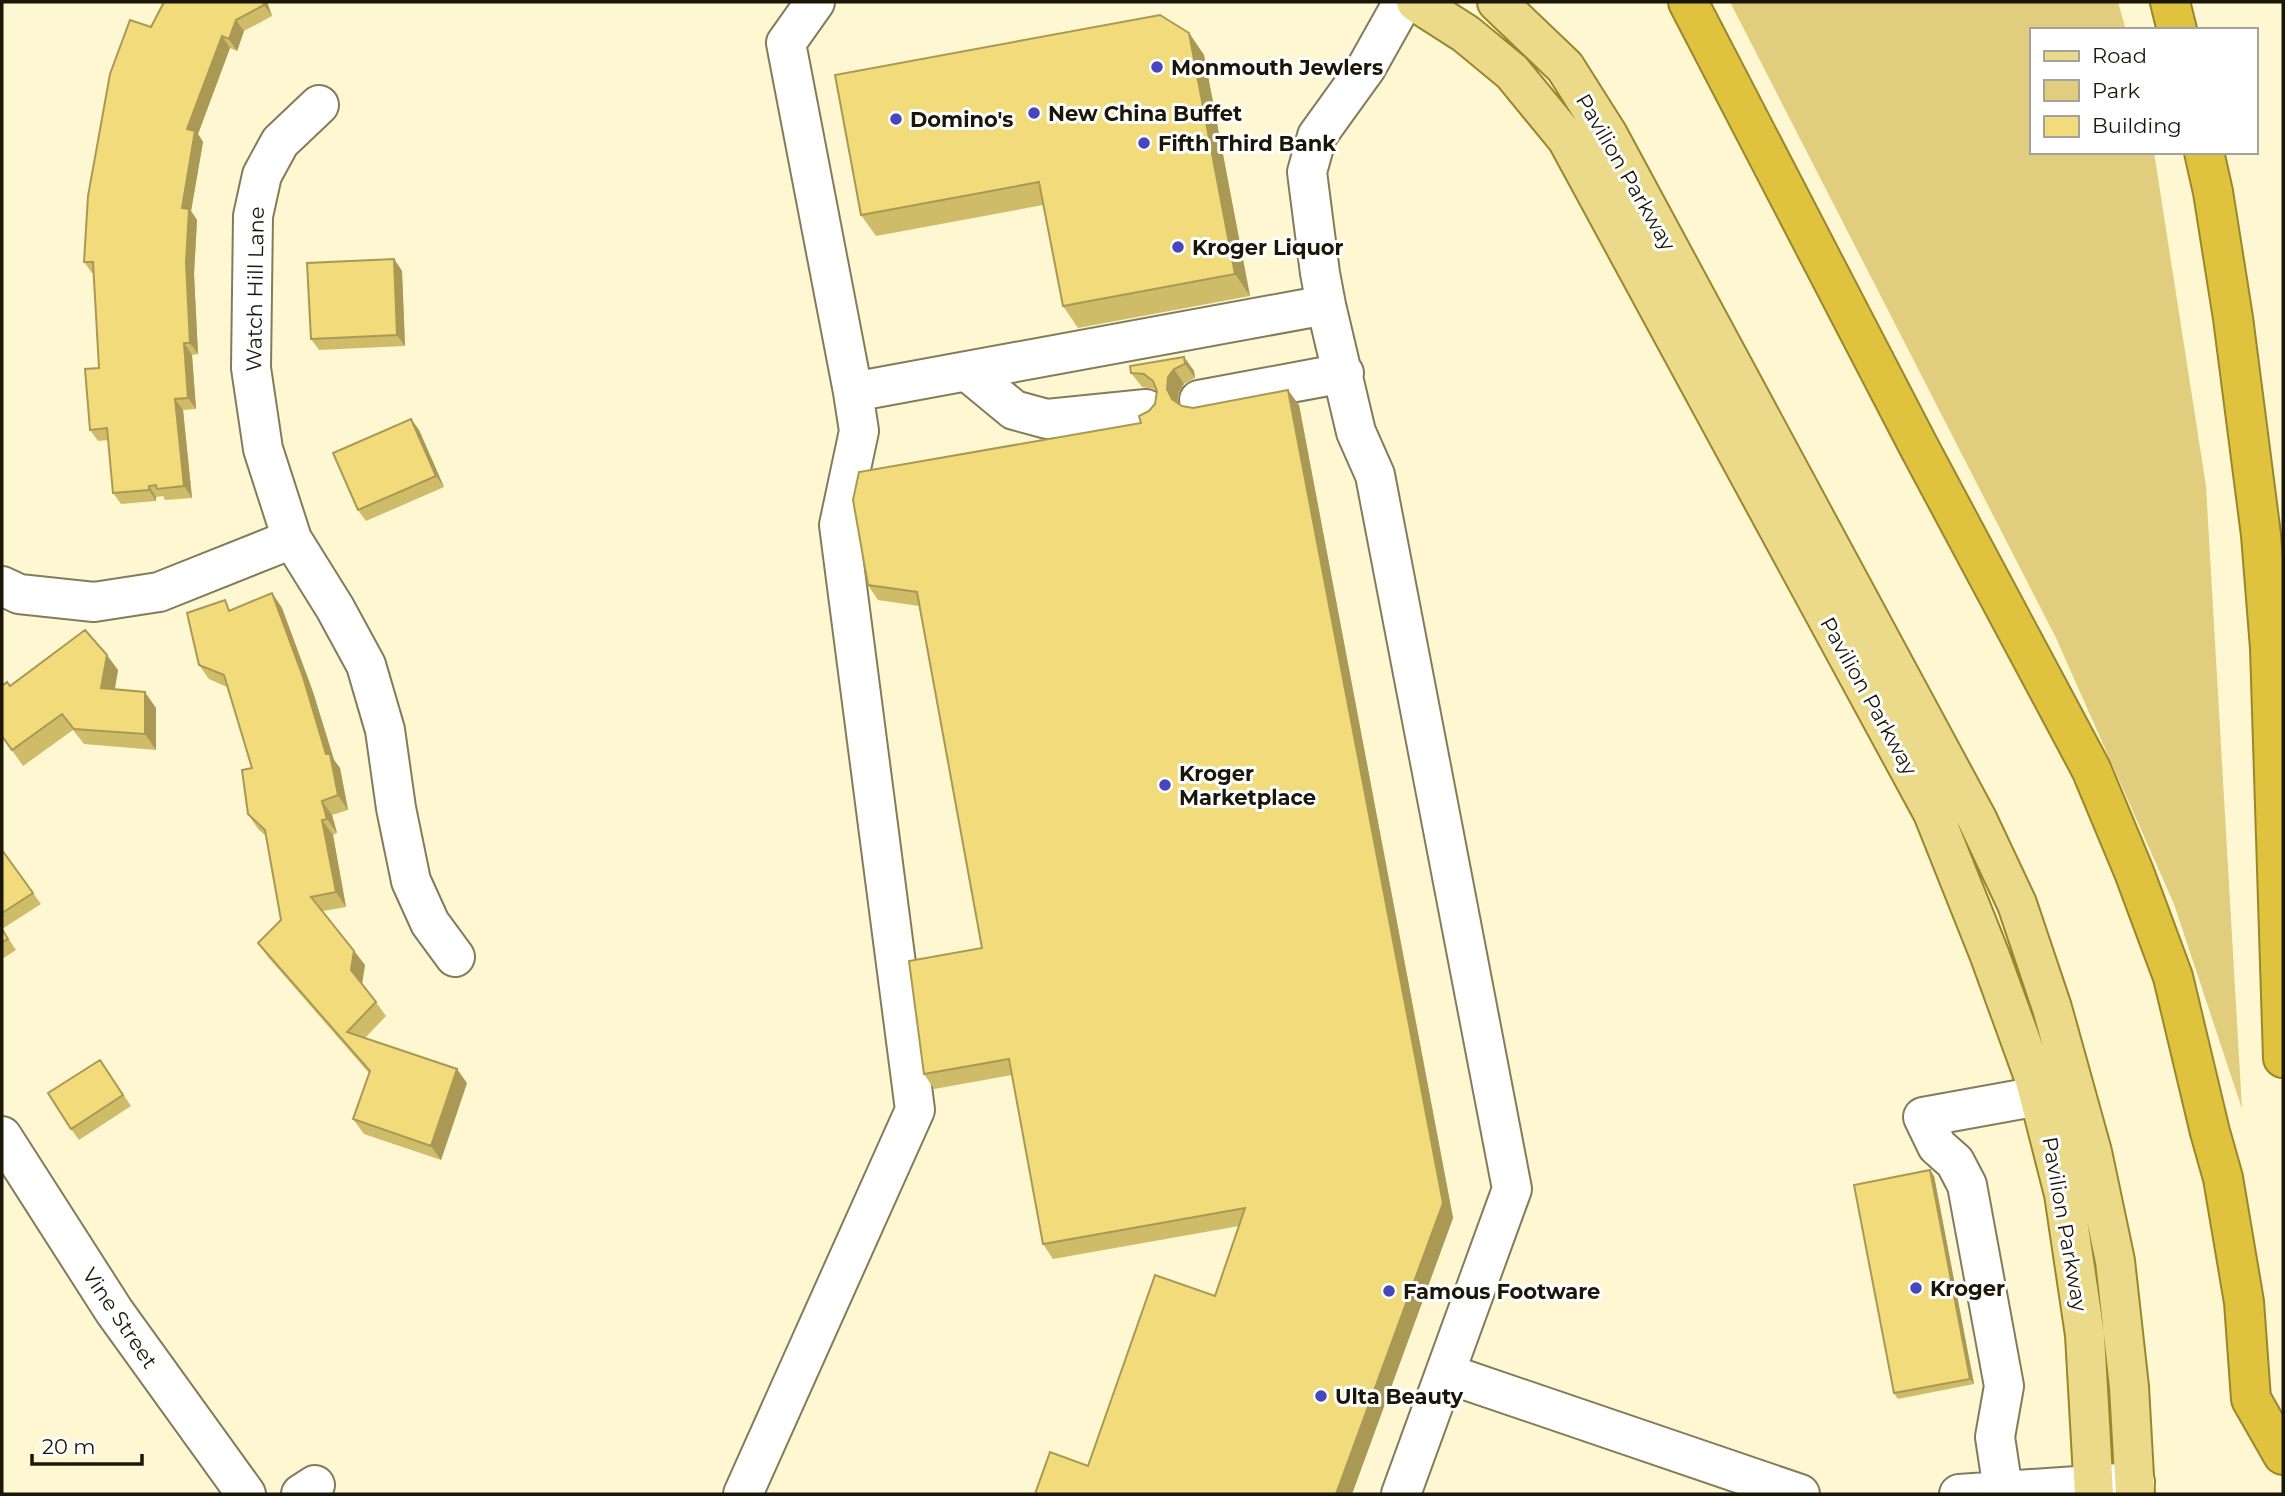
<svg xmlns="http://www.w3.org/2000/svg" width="2285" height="1496" viewBox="0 0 2285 1496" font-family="Montserrat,sans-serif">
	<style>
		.green { fill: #e0ce7e }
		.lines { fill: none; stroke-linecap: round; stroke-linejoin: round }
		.minor-casing { stroke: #837b5a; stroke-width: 42 }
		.major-casing { stroke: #9a862b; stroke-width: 42 }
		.highway-casing { stroke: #9a862b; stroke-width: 42 }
		.minor { stroke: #fff; stroke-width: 38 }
		.major { stroke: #ecda8b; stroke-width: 38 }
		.highway { stroke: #dfc23d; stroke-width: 38 }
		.wall { fill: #cfbc69 }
		.shaded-wall { fill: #a99955 }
		.building { fill: #f1db7a; stroke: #a99955; stroke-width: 2 }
		.poi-dot { fill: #4647bc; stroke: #fff; stroke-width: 2.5 }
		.labels { text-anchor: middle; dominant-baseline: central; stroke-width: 6; stroke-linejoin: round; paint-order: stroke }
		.poi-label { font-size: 21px; font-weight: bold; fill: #1a1709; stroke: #fff; text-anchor: start }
		.street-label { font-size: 21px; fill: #1a1709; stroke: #fff }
	</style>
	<rect width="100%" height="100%" fill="#fff6d2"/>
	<!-- green -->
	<path class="green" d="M 1730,2 L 2118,2 L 2126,30 L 2031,30 L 2031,152 L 2154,152 L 2206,486 L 2242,1109 L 2174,904 L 2056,638 Z"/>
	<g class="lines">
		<!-- minor casing -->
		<g class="minor-casing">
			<path id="minor" d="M 319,105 L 280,142 L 262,175 L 253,216 L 251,368 L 263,449 L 292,539 L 335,608 L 366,665 L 385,730 L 396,808 L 411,881 L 430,923 L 455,957
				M 968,372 L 1014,410 L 1047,419 L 1146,409
				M 853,392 L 1326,305
				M 1199,400 L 1344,373
				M 2,586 L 19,594 L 94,602 L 159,592 L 292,539
				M 2,1136 L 114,1311 L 246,1494
				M 1445,1373 L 1800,1494
				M 2003,1490 L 1995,1437 L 2004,1386 L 1967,1185 L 1955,1162 L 1937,1146 L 1923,1117 L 2072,1090
				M 301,1494 L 315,1485
				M 743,1494 L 915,1110 L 839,525 L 859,431 L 853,392 L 786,43 L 815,2
				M 1401,1494 L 1512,1189 L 1375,475 L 1356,432 L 1326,305 L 1320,273 L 1307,172 L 1317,136 L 1366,68 L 1403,2
				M 1959,1494 L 2135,1482"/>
		</g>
		<!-- major casing -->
		<g class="major-casing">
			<path id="major" d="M 1416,2 L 1466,34 L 1512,72 L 1567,139 L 1933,813 L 1990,956 L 2035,1080 L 2064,1194 L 2085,1335 L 2094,1494
				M 1497,2 L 1565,67 L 1608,135 L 1977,819 L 2017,904 L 2052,1008 L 2092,1152 L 2115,1261 L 2129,1387 L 2135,1494"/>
		</g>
		<!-- highway casing -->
		<g class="highway-casing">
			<path id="highway" d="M 1688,2 L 1919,447 L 2091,769 L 2134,872 L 2173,977 L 2210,1132 L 2223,1178 L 2244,1302 L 2251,1399 L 2283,1455
				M 2170,2 L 2177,30
				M 2204,152 L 2213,192 L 2233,318 L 2261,535 L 2270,648 L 2283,1058"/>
		</g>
		<!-- minor -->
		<use href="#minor" class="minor"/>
		<!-- major -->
		<use href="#major" class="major"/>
		<!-- highway -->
		<use href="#highway" class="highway"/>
	</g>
	<!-- wall -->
	<path class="wall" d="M 267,2 L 272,16 L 244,31 L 237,51 L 230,48 L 198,134 L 203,142 L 191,211 L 197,220 L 194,274 L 198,354 L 192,355 L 196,409 L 183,410 L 192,498 L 165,500 L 163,496 L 156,497 L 156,501 L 121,504 L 113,493 L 108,440 L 98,441 L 90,430 L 99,368 L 93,273 L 92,273 L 84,262 L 151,27 Z
		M 1189,33 L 1204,55 L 1250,296 L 1078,328 L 1063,306 L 1043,205 L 876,236 L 861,215 Z
		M 394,259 L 402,271 L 405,346 L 319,350 L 311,339 Z
		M 1184,357 L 1194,371 L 1195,378 L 1184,384 L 1179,392 L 1178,403 L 1182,406 L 1193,408 L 1299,405 L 1453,1218 L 1352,1494 L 1035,1494 L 1088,1466 L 1215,1296 L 1239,1226 L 1053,1259 L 1043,1244 L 1012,1075 L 934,1089 L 924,1074 L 982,948 L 919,606 L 878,600 L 868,585 L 1141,423 L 1155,404 L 1157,391 L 1154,389 L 1142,387 L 1131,373 Z
		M 411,419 L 419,430 L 444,487 L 366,521 L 358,510 Z
		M 272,593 L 282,608 L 313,692 L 334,760 L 340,768 L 348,810 L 332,815 L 337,833 L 333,835 L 346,907 L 323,911 L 365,965 L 362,983 L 386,1016 L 365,1038 L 467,1083 L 441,1160 L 364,1134 L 353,1119 L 369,1073 L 268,957 L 258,943 L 281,920 L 266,836 L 258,829 L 248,814 L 252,768 L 227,687 L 209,679 L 199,665 L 233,610 Z
		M 118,670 L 115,689 L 156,708 L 156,750 L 84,744 L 73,730 L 23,766 L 2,736 L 10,686 Z
		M 2,850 L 41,904 L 2,929 L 16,950 L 2,959 Z
		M 100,1060 L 131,1106 L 79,1140 L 71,1129 Z
		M 1934,1176 L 1974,1384 L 1898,1399 L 1894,1393 Z"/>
	<!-- shaded-wall -->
	<path class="shaded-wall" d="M 263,2 L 267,2 L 272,16 L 264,5 Z
		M 236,20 L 244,31 L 237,51 L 229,39 Z
		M 1189,33 L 1204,55 L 1250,296 L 1235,274 Z
		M 222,36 L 230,48 L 198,134 L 203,142 L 191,211 L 197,220 L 194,274 L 198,354 L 190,343 L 182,208 L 187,129 Z
		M 394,259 L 402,271 L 405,346 L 397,335 Z
		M 184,343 L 192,355 L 196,409 L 188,398 Z
		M 1184,357 L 1194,371 L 1195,378 L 1185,364 Z
		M 1174,369 L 1184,384 L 1179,392 L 1177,403 L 1172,399 L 1167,389 L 1168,377 Z
		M 1288,390 L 1299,405 L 1453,1218 L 1352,1494 L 1336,1494 Z
		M 175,399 L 183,410 L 192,498 L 184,486 Z
		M 411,419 L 419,430 L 444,487 L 436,476 Z
		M 149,486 L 156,497 L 156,501 L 149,490 Z
		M 272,593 L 282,608 L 313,692 L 334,760 L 340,768 L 348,810 L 338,795 Z
		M 107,655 L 118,670 L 112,704 L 101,688 Z
		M 145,692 L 156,708 L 156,750 L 145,734 Z
		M 322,801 L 332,815 L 337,833 L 327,819 Z
		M 322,820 L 333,835 L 346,907 L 336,892 Z
		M 354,951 L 365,965 L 362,984 L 351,970 Z
		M 457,1069 L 467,1083 L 441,1160 L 431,1146 Z
		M 1930,1170 L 1934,1176 L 1974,1384 L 1970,1379 Z"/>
	<!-- building -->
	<path class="building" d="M 164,2 L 263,2 L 264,5 L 236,20 L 229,39 L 222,36 L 187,129 L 195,131 L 182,208 L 189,209 L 186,263 L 190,343 L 184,343 L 188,398 L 175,399 L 184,486 L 157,489 L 156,485 L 149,486 L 149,490 L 113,493 L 107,428 L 90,430 L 85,369 L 99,368 L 93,262 L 84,262 L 88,196 L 110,74 L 130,20 L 151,27 Z
		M 1160,15 L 1189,33 L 1235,274 L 1063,306 L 1039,182 L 861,215 L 835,75 Z
		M 394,259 L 397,335 L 311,339 L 307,263 Z
		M 1184,357 L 1185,364 L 1174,369 L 1168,377 L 1167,389 L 1172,399 L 1182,406 L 1193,408 L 1288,390 L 1443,1203 L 1336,1494 L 1035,1494 L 1050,1452 L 1088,1466 L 1155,1275 L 1215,1296 L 1245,1208 L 1043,1244 L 1009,1059 L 924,1074 L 909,961 L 982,948 L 917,592 L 868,585 L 853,500 L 859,472 L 1141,423 L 1139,416 L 1149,411 L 1155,404 L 1157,391 L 1153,381 L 1144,374 L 1131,373 L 1130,366 Z
		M 411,419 L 436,476 L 358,510 L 333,453 Z
		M 272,593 L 303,677 L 326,754 L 330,754 L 338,795 L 322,801 L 327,819 L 322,820 L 336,892 L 311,897 L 354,951 L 351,970 L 376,1002 L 347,1032 L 457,1069 L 431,1146 L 353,1119 L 370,1071 L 258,943 L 281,920 L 265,830 L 248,814 L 242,770 L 252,768 L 224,675 L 199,665 L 187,613 L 225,600 L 229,611 Z
		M 85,630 L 107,655 L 101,688 L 145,692 L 145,734 L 74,729 L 62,714 L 12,750 L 2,736 L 2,686 L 7,682 L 10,686 Z
		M 2,850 L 33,893 L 2,913 Z
		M 2,929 L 8,939 L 2,942 Z
		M 100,1060 L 123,1095 L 71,1129 L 48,1093 Z
		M 1930,1170 L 1970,1379 L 1894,1393 L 1854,1185 Z"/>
	<!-- markers -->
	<g class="poi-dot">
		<circle cx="1157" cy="67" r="7"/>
		<circle cx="1034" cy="113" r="7"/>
		<circle cx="896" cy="119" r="7"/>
		<circle cx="1144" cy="143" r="7"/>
		<circle cx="1178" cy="247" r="7"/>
		<circle cx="1165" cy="785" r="7"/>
		<circle cx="1916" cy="1288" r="7"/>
		<circle cx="1389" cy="1291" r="7"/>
		<circle cx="1321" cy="1396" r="7"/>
	</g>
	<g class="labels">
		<!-- poi labels -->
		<g class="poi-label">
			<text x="1171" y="67">Monmouth Jewlers</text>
			<text x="1048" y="113">New China Buffet</text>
			<text x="910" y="119">Domino's</text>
			<text x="1158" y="143">Fifth Third Bank</text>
			<text x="1192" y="247">Kroger Liquor</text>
			<text x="1179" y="773">Kroger<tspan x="1179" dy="24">Marketplace</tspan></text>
			<text x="1930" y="1288">Kroger</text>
			<text x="1403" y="1291">Famous Footware</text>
			<text x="1335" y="1396">Ulta Beauty</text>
		</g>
		<!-- street labels -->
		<g class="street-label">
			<text transform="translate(1626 172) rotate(60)">Pavilion Parkway</text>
			<text transform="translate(255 289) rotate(-89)">Watch Hill Lane</text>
			<text transform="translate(1869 696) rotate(61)">Pavilion Parkway</text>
			<text transform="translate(2065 1224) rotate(80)">Pavilion Parkway</text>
			<text transform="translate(120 1318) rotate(56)">Vine Street</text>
		</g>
	</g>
	<!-- border -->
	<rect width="2285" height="1496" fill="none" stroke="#1a1709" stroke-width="7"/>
	<!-- legend -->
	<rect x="2030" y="28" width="228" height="126" fill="#ffffff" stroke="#a3a29d" stroke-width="2"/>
	<rect x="2044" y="51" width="35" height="10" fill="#ecda8b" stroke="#a3a29d" stroke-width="2"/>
	<text x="2092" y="63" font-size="21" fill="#1a1709">Road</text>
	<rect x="2044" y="80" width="35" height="21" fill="#e0ce7e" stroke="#a3a29d" stroke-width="2"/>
	<text x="2092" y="98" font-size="21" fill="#1a1709">Park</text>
	<rect x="2044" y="116" width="35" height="21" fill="#f1db7a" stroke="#a3a29d" stroke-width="2"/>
	<text x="2092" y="133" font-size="21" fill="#1a1709">Building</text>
	<!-- scale -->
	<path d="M32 1454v10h110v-10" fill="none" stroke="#1a1709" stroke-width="3.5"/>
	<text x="42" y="1454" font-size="21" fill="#1a1709" stroke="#ffffff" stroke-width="5" paint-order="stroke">20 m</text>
</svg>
